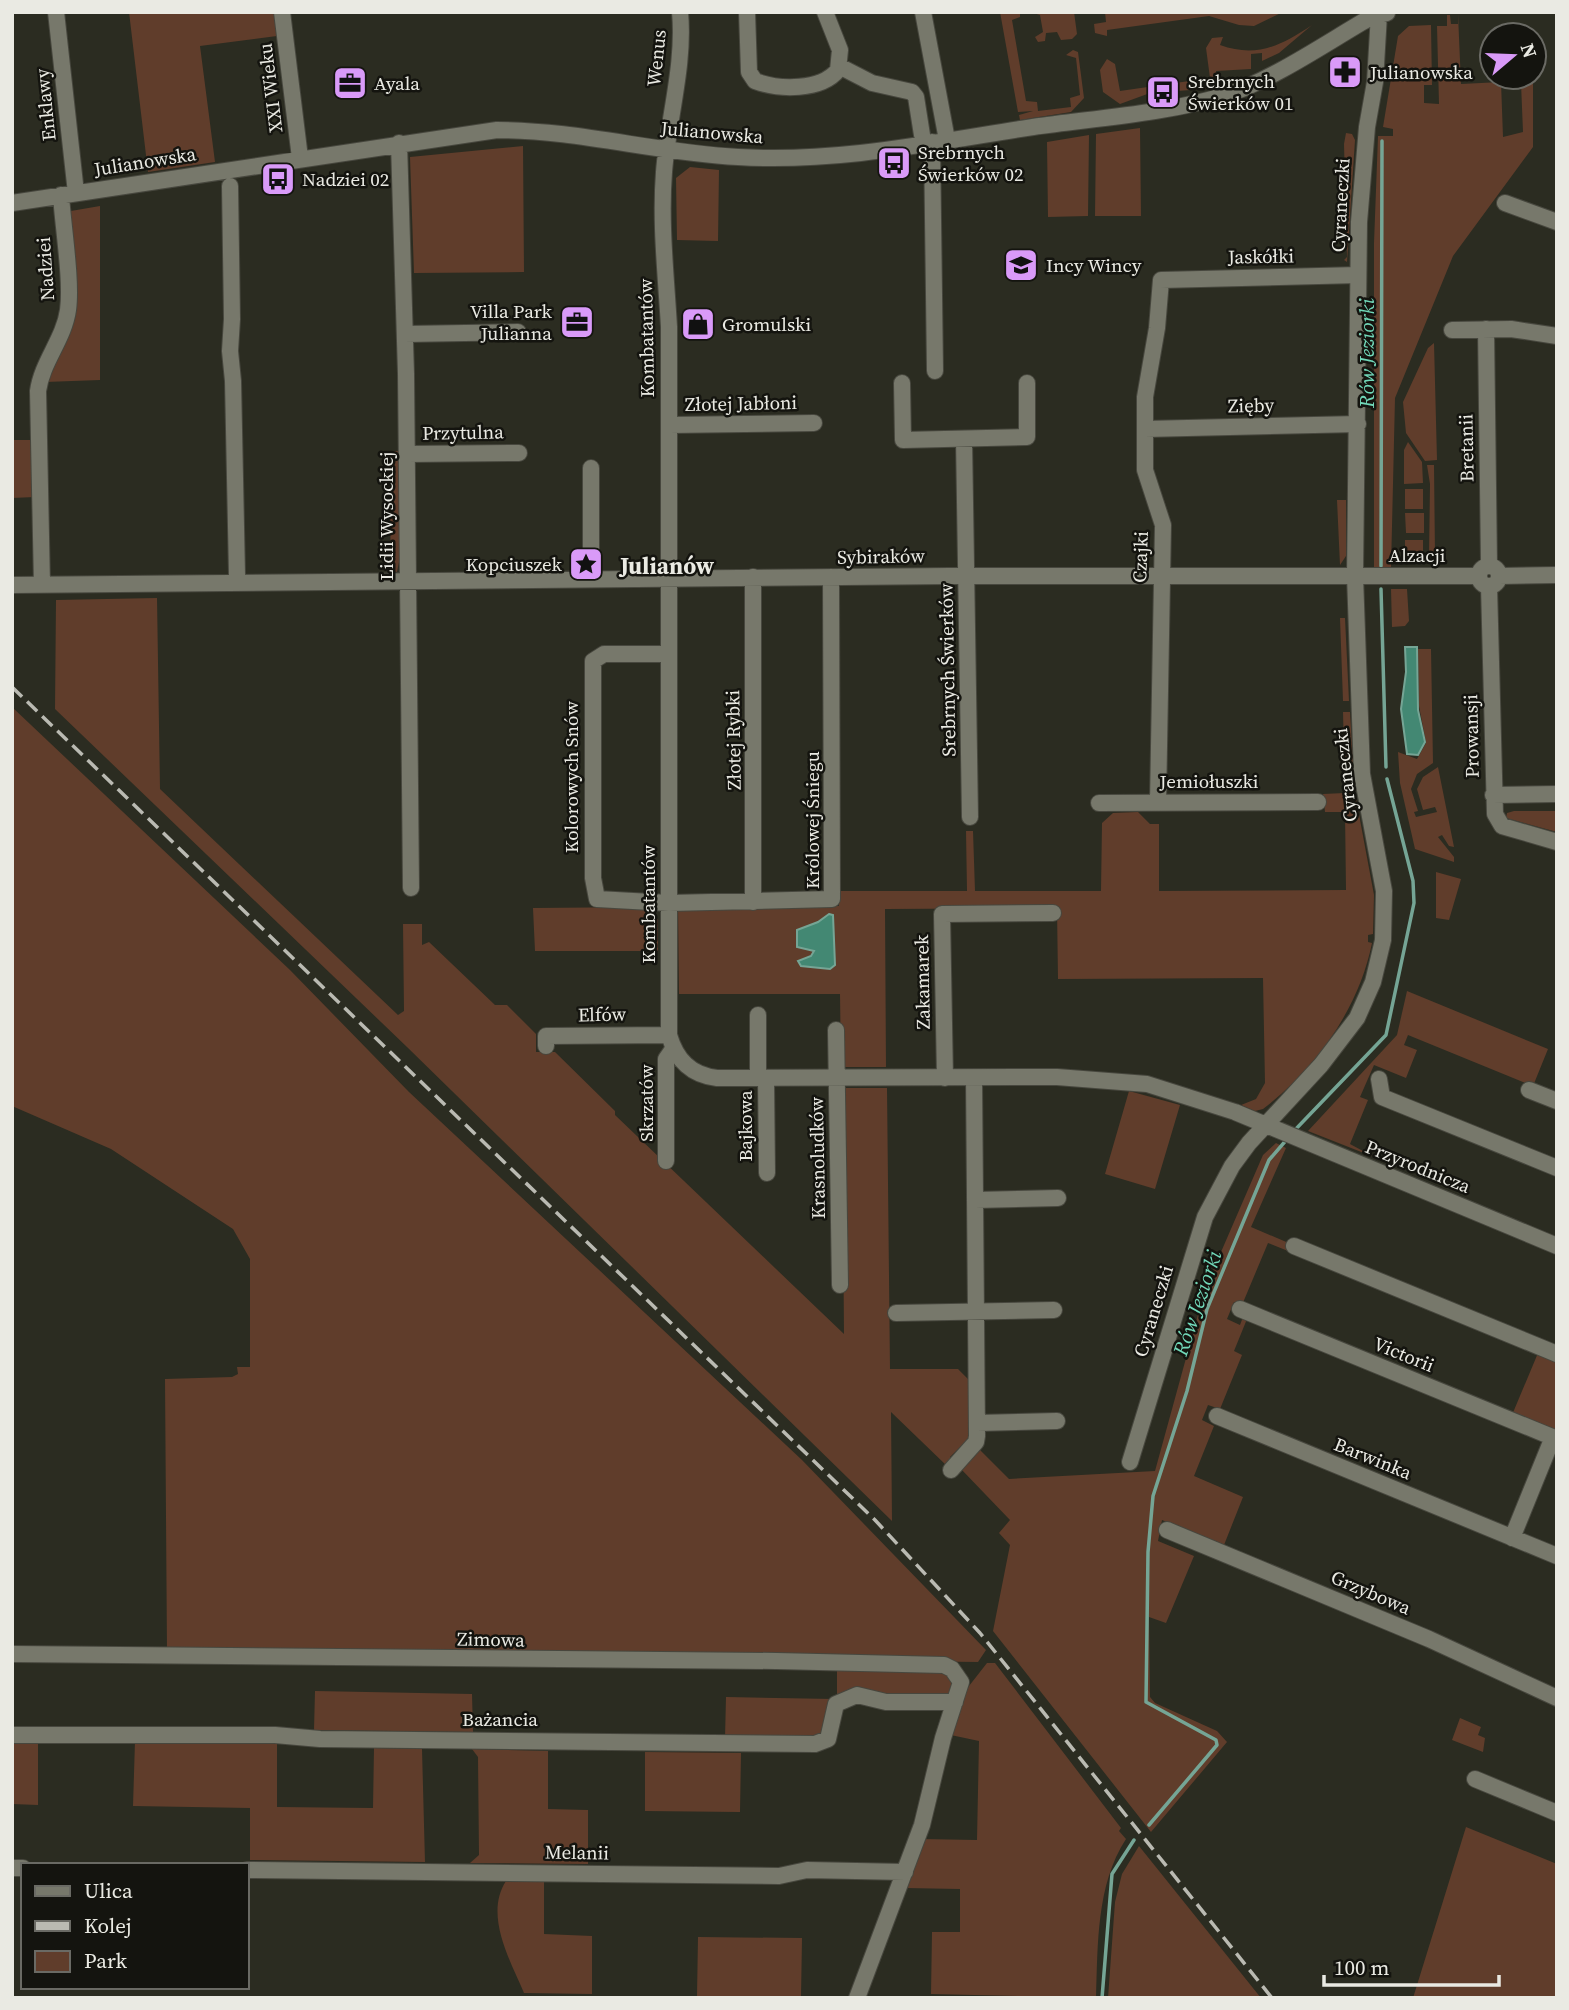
<svg xmlns="http://www.w3.org/2000/svg" width="1569" height="2010" viewBox="0 0 1569 2010" font-family="'Source Serif 4',serif">
	<style>
		.green { fill: #603d2b }
		.water { fill: #438873; stroke: #75a595; stroke-width: 2 }
		.lines { fill: none; stroke-linecap: round; stroke-linejoin: round }
		.stream { stroke: #75a595; stroke-width: 3.5 }
		.minor-casing { stroke: #47473e; stroke-width: 18 }
		.minor { stroke: #77786b; stroke-width: 16 }
		.rail { stroke: #babab2; stroke-width: 3.5; stroke-dasharray: 14 7; stroke-linecap: butt }
		.labels { text-anchor: middle; dominant-baseline: central; stroke-width: 5; stroke-linejoin: round; paint-order: stroke }
		.street-label { font-size: 19px; fill: #eaeae3; stroke: #14140f }
		.poi-label { font-size: 19px; fill: #eaeae3; stroke: #14140f; text-anchor: start }
		.water-label { font-size: 21px; font-style: italic; fill: #71d8b9; stroke: #14140f }
		.quarter-label { font-size: 23px; font-weight: bold; fill: #eaeae3; stroke: #14140f }
	</style>
	<rect width="100%" height="100%" fill="#2b2c21"/>
	<!-- green -->
	<path class="green" d="M 129,12 L 274,12 L 277,36 L 200,46 L 215,162 L 148,172 Z
		M 1000,12 L 1020,12 L 1020,17 L 1012,20 L 1026,101 L 1037,102 L 1038,111 L 1071,107 L 1070,98 L 1080,95 L 1076,58 L 1066,55 L 1073,50 L 1078,52 L 1084,98 L 1071,112 L 1020,120 L 1019,115 L 1033,111 L 1018,112 Z
		M 1030,12 L 1074,12 L 1077,34 L 1072,39 L 1061,40 L 1057,32 L 1046,33 L 1045,41 L 1038,42 L 1035,37 L 1043,32 L 1040,15 Z
		M 1105,12 L 1283,12 L 1254,26 L 1239,25 L 1209,16 L 1107,30 L 1107,36 L 1095,33 L 1094,24 L 1106,22 Z
		M 1458,14 L 1461,84 L 1501,82 L 1503,137 L 1523,132 L 1521,83 L 1533,82 L 1533,147 L 1453,256 L 1395,398 L 1391,569 L 1374,567 L 1374,243 L 1378,136 L 1393,136 L 1393,129 L 1383,127 L 1398,36 L 1409,26 L 1431,25 L 1432,85 L 1424,85 L 1424,103 L 1439,104 L 1437,26 L 1447,26 L 1447,15 L 1450,15 L 1451,24 L 1458,24 Z
		M 1312,25 L 1279,53 L 1262,61 L 1262,53 L 1251,54 L 1251,69 L 1216,71 L 1218,88 L 1150,93 L 1120,104 L 1103,92 L 1100,70 L 1107,59 L 1115,64 L 1120,91 L 1210,78 L 1206,48 L 1212,38 L 1223,37 L 1220,45 C 1256,58 1281,46 1312,25 Z
		M 1140,128 L 1141,216 L 1095,216 L 1096,134 Z
		M 1346,133 L 1352,134 L 1355,140 L 1347,262 L 1344,260 L 1347,257 L 1344,144 Z
		M 1089,135 L 1088,216 L 1048,217 L 1047,142 Z
		M 523,146 L 524,272 L 414,273 L 410,157 Z
		M 690,167 L 719,170 L 718,241 L 677,240 L 676,178 Z
		M 100,206 L 100,380 L 45,382 L 74,312 L 65,212 Z
		M 1434,343 L 1437,460 L 1425,461 L 1406,433 L 1403,402 L 1428,348 Z
		M 12,440 L 34,440 L 35,497 L 12,498 Z
		M 1408,442 L 1422,462 L 1423,483 L 1404,484 L 1404,450 Z
		M 389,451 L 399,451 L 399,562 L 397,572 L 391,571 Z
		M 1427,465 L 1434,465 L 1435,556 L 1429,557 L 1430,484 Z
		M 1405,489 L 1423,489 L 1423,509 L 1405,509 Z
		M 1337,500 L 1346,500 L 1346,556 L 1340,565 Z
		M 1405,513 L 1424,513 L 1424,533 L 1406,533 Z
		M 1405,540 L 1423,540 L 1423,560 L 1405,560 Z
		M 1391,589 L 1407,589 L 1409,621 L 1405,626 L 1392,627 Z
		M 157,598 L 160,789 L 398,1015 L 404,1011 L 403,924 L 422,924 L 422,945 L 429,942 L 495,1005 L 507,1005 L 536,1034 L 536,1052 L 555,1052 L 615,1111 L 615,1115 L 844,1334 L 842,1088 L 887,1088 L 890,1369 L 958,1369 L 970,1381 L 971,1436 L 950,1457 L 953,1461 L 947,1466 L 891,1412 L 892,1521 L 407,1047 L 55,709 L 56,600 Z
		M 1345,618 L 1349,701 L 1343,701 L 1340,618 Z
		M 1418,649 L 1431,649 L 1433,763 L 1417,774 L 1411,789 L 1418,811 L 1414,812 L 1416,817 L 1437,812 L 1435,807 L 1423,810 L 1417,789 L 1423,777 L 1438,767 L 1454,847 L 1449,846 L 1442,835 L 1438,837 L 1454,857 L 1454,862 L 1415,849 L 1400,783 L 1398,752 L 1417,759 L 1426,743 L 1419,706 Z
		M 12,707 L 290,970 L 409,1092 L 802,1460 L 986,1650 L 978,1662 L 167,1652 L 165,1379 L 232,1377 L 238,1374 L 237,1367 L 250,1367 L 250,1259 L 233,1229 L 111,1149 L 12,1106 Z
		M 1343,712 L 1350,712 L 1355,793 L 1374,895 L 1373,934 L 1368,935 L 1368,942 L 1372,943 C 1359,1008 1316,1069 1263,1109 L 1255,1111 L 1241,1105 L 1256,1099 L 1265,1083 L 1263,978 L 1058,979 L 1057,908 L 885,909 L 886,1067 L 841,1067 L 840,994 L 679,994 L 678,907 L 839,906 L 839,891 L 967,891 L 966,831 L 973,831 L 975,891 L 1101,891 L 1102,823 L 1113,813 L 1138,812 L 1150,824 L 1159,824 L 1159,891 L 1346,890 L 1345,812 L 1325,812 L 1323,794 L 1345,793 Z
		M 1514,811 L 1557,811 L 1557,832 L 1506,818 L 1507,813 Z
		M 1436,872 L 1461,879 L 1449,920 L 1436,918 Z
		M 649,907 L 658,920 L 658,951 L 535,951 L 533,908 Z
		M 1407,991 L 1548,1049 L 1533,1086 L 1408,1035 L 1404,1045 L 1417,1050 L 1406,1078 L 1374,1065 L 1360,1097 L 1368,1100 L 1350,1144 L 1374,1157 L 1308,1131 L 1397,1035 Z
		M 1129,1091 L 1180,1105 L 1155,1189 L 1105,1174 Z
		M 1276,1143 L 1286,1148 L 1251,1227 L 1291,1244 L 1288,1251 L 1268,1243 L 1242,1305 L 1234,1302 L 1227,1319 L 1240,1325 L 1243,1317 L 1247,1319 L 1234,1351 L 1242,1355 L 1220,1409 L 1208,1405 L 1202,1420 L 1214,1426 L 1194,1476 L 1243,1497 L 1224,1545 L 1162,1520 L 1158,1541 L 1194,1556 L 1166,1623 L 1149,1617 L 1150,1697 L 1155,1703 L 1217,1731 L 1227,1742 L 1151,1832 L 993,1631 L 1010,1545 L 999,1533 L 1010,1520 L 961,1469 L 979,1449 L 1009,1479 L 1155,1471 L 1205,1289 L 1263,1155 Z
		M 1538,1353 L 1557,1361 L 1557,1434 L 1512,1415 Z
		M 987,1663 L 995,1663 L 1121,1828 L 1119,1831 L 1126,1839 C 1096,1885 1098,1945 1096,1998 L 931,1994 L 932,1932 L 960,1932 L 960,1889 L 905,1888 L 920,1839 L 977,1840 L 979,1741 L 946,1734 L 969,1686 Z
		M 837,1668 L 941,1670 L 954,1681 L 951,1695 L 837,1699 Z
		M 315,1691 L 472,1694 L 473,1732 L 314,1730 Z
		M 726,1697 L 834,1699 L 830,1727 L 815,1739 L 725,1738 Z
		M 1460,1718 L 1481,1727 L 1478,1735 L 1485,1738 L 1483,1752 L 1452,1740 Z
		M 12,1740 L 38,1740 L 38,1805 L 12,1804 Z
		M 277,1740 L 277,1807 L 373,1808 L 374,1748 L 422,1749 L 425,1862 L 250,1860 L 250,1808 L 133,1806 L 135,1741 Z
		M 472,1749 L 548,1751 L 548,1809 L 588,1810 L 588,1864 L 470,1863 L 479,1855 L 478,1757 Z
		M 645,1752 L 741,1753 L 740,1812 L 645,1811 Z
		M 1466,1827 L 1557,1864 L 1557,1998 L 1413,1998 Z
		M 1139,1846 L 1261,1998 L 1108,1998 L 1115,1902 L 1122,1874 Z
		M 506,1881 L 544,1881 L 544,1934 L 592,1936 L 592,1994 L 524,1993 C 510,1960 484,1915 506,1881 Z
		M 698,1937 L 802,1938 L 801,1997 L 697,1996 Z"/>
	<!-- water -->
	<path class="water" d="M 1405,647 L 1417,647 L 1418,710 L 1425,742 L 1418,755 L 1407,754 L 1401,709 L 1406,672 Z
		M 829,914 L 833,915 L 835,965 L 830,969 L 801,966 L 798,961 L 811,956 L 814,951 L 797,947 L 797,930 L 818,922 Z"/>
	<g class="lines">
		<!-- stream -->
		<path class="stream" d="M 1381,566 L 1382,141
			M 1381,589 L 1386,767
			M 1293,1132 L 1386,1035 L 1414,903 L 1413,881 L 1387,779
			M 1149,1825 L 1217,1745 L 1216,1740 L 1146,1702 L 1148,1552 L 1153,1496 L 1187,1391 L 1207,1309 L 1269,1160 L 1288,1138
			M 1102,1998 L 1112,1874 L 1134,1840"/>
		<!-- minor casing -->
		<g class="minor-casing">
			<path id="minor" d="M 56,12 L 76,193
				M 282,12 L 300,158
				M 680,12 C 685,65 668,119 664,172 C 660,223 666,275 669,327 L 669,1035 C 676,1059 690,1075 717,1078 L 1057,1077 L 1147,1084 L 1235,1112 L 1557,1246
				M 747,12 L 749,72 L 755,81 C 779,90 821,91 838,70 L 840,50 L 825,12
				M 923,12 L 947,140
				M 839,66 L 872,83 L 912,92 L 916,97 L 922,135
				M 932,142 L 935,371
				M 399,143 L 406,374 L 411,888
				M 230,186 L 232,319 L 230,351 L 233,381 L 237,575
				M 12,203 L 497,130 C 578,130 657,153 738,157 C 837,163 936,142 1033,127 C 1096,118 1165,114 1226,95 C 1274,79 1326,43 1371,17 L 1387,13
				M 1505,203 L 1557,222
				M 1486,329 L 1489,565
				M 1452,330 L 1511,329 L 1557,336
				M 405,334 L 518,332
				M 902,383 L 903,440 L 1027,437 L 1027,383
				M 669,425 L 814,423
				M 1145,429 L 1358,424
				M 964,439 L 970,817
				M 407,454 L 519,453
				M 591,468 L 591,579
				M1479 576a10 10 0 1 1 20 0a10 10 0 1 1-20 0Z
				M 1499,576 L 1557,575
				M 753,577 L 753,902
				M 12,585 L 949,576 L 1479,576
				M 42,585 L 38,391 C 42,362 64,339 68,310 C 72,281 63,227 61,195
				M 1489,586 L 1495,814 L 1502,826 L 1557,842
				M 669,654 L 604,654 L 593,661 L 593,878 L 597,899 L 669,903 L 832,899 L 831,577
				M 1493,795 L 1557,794
				M 1158,802 L 1163,525 L 1145,470 L 1145,397 L 1157,328 L 1161,280 L 1358,275
				M 1099,803 L 1318,802
				M 758,1015 L 758,1078
				M 836,1030 L 840,1285
				M 546,1046 L 546,1036 L 669,1035
				M 945,1078 L 942,914 L 1053,913
				M 766,1079 L 767,1173
				M 1379,1079 L 1382,1097 L 1557,1168
				M 1529,1090 L 1557,1101
				M 666,1161 L 666,1059 L 673,1049
				M 975,1200 L 1058,1198
				M 1294,1246 L 1557,1354
				M 1240,1309 L 1557,1439
				M 896,1313 L 1054,1310
				M 1217,1416 L 1557,1556
				M 977,1423 L 1057,1421
				M 1130,1462 L 1205,1217 L 1232,1166 L 1249,1143 L 1321,1065 L 1357,1018 L 1373,982 L 1383,940 L 1384,891 L 1362,774 L 1355,576 L 1359,222 L 1367,127 L 1375,82 L 1379,14
				M 951,1470 L 976,1442 L 977,1436 L 974,1078
				M 1167,1530 L 1429,1639 L 1557,1698
				M 1512,1538 L 1553,1437
				M 12,1654 L 776,1661 L 944,1665 L 952,1669 L 961,1682 L 943,1738 L 922,1825 L 857,1998
				M 12,1735 L 275,1735 L 320,1739 L 815,1744 L 828,1739 L 836,1704 L 857,1695 L 886,1702 L 955,1702
				M 1475,1779 L 1557,1813
				M 12,1868 L 23,1868
				M 247,1870 L 779,1876 L 807,1870 L 905,1872"/>
		</g>
		<!-- minor -->
		<use href="#minor" class="minor"/>
		<!-- rail -->
		<path class="rail" d="M 12,687 L 875,1520 L 980,1633 L 1272,1998"/>
	</g>
	<!-- icons -->
	<defs>
		<g id="pharmacy-square" transform="scale(1.75)"><rect x="-9" y="-9" width="18" height="18" rx="4" fill="#d99af8" stroke="#14140f"/><path d="M-2-6h4v4h4v4h-4v4h-4v-4h-4v-4h4Z" fill="#111"/></g>
		<g id="office-square" transform="scale(1.75)"><rect x="-9" y="-9" width="18" height="18" rx="4" fill="#d99af8" stroke="#14140f"/><path d="M-6-3h4V-5.5h4V-3h4V5H-6ZM-1-4.5V-3h2v-1.5ZM-6 0V1H6V0Z" fill="#111"/></g>
		<g id="bus-square" transform="scale(1.75)"><rect x="-9" y="-9" width="18" height="18" rx="4" fill="#d99af8" stroke="#14140f"/><path d="M-5-6H5V4H4V6H2V4H-2V6H-4V4H-5ZM-3.5-4V0h7V-4ZM-3.5 1.2v1.5H-2V1.2ZM2 1.2v1.5H3.5V1.2Z" fill="#111"/></g>
		<g id="school-square" transform="scale(1.75)"><rect x="-9" y="-9" width="18" height="18" rx="4" fill="#d99af8" stroke="#14140f"/><path d="M0-5L7-2L0 1L-7-2ZM-4 1L0 2.5L4 1V4Q0 6-4 4Z" fill="#111"/></g>
		<g id="shop-square" transform="scale(1.75)"><rect x="-9" y="-9" width="18" height="18" rx="4" fill="#d99af8" stroke="#14140f"/><path d="M-5-2.5h2.3a2.7 3.5 0 0 1 5.4 0H5L5.5 6h-11ZM-1.5-2.5h3a1.5 2.3 0 0 0-3 0Z" fill="#111"/></g>
		<g id="sight-square" transform="scale(1.75)"><rect x="-9" y="-9" width="18" height="18" rx="4" fill="#d99af8" stroke="#14140f"/><path d="M0-6L1.8-2.2L6-1.7L2.9 1.2L3.7 5.4L0 3.3L-3.7 5.4L-2.9 1.2L-6-1.7L-1.8-2.2Z" fill="#111"/></g>
	</defs>
	<g fill-rule="evenodd">
		<use href="#pharmacy-square" x="1345" y="72"/>
		<use href="#office-square" x="350" y="83"/>
		<use href="#bus-square" x="1163" y="92"/>
		<use href="#bus-square" x="894" y="163"/>
		<use href="#bus-square" x="278" y="179"/>
		<use href="#school-square" x="1021" y="265"/>
		<use href="#office-square" x="577" y="322"/>
		<use href="#shop-square" x="698" y="324"/>
		<use href="#sight-square" x="586" y="564"/>
	</g>
	<g class="labels">
		<!-- street labels -->
		<g class="street-label">
			<text transform="translate(656 58) rotate(-84)">Wenus</text>
			<text transform="translate(270 88) rotate(-97)">XXI Wieku</text>
			<text transform="translate(45 105) rotate(-96)">Enklawy</text>
			<text transform="translate(712 132) rotate(5)">Julianowska</text>
			<text transform="translate(145 161) rotate(-9)">Julianowska</text>
			<text transform="translate(1340 205) rotate(-87)">Cyraneczki</text>
			<text transform="translate(1261 256) rotate(-1)">Jaskółki</text>
			<text transform="translate(45 269) rotate(-94)">Nadziei</text>
			<text transform="translate(646 338) rotate(-91)">Kombatantów</text>
			<text transform="translate(741 403) rotate(-1)">Złotej Jabłoni</text>
			<text transform="translate(1251 405) rotate(-1)">Zięby</text>
			<text transform="translate(463 432) rotate(-1)">Przytulna</text>
			<text transform="translate(1466 448) rotate(-91)">Bretanii</text>
			<text transform="translate(386 516) rotate(-90)">Lidii Wysockiej</text>
			<text x="1417" y="555">Alzacji</text>
			<text transform="translate(881 556) rotate(-1)">Sybiraków</text>
			<text transform="translate(1140 557) rotate(-88)">Czajki</text>
			<text transform="translate(947 670) rotate(-91)">Srebrnych Świerków</text>
			<text transform="translate(1471 736) rotate(-91)">Prowansji</text>
			<text transform="translate(733 740) rotate(-91)">Złotej Rybki</text>
			<text transform="translate(1345 775) rotate(-96)">Cyraneczki</text>
			<text transform="translate(571 777) rotate(-90)">Kolorowych Snów</text>
			<text x="1209" y="781">Jemiołuszki</text>
			<text transform="translate(812 820) rotate(-90)">Królowej Śniegu</text>
			<text transform="translate(648 904) rotate(-90)">Kombatantów</text>
			<text transform="translate(922 982) rotate(-91)">Zakamarek</text>
			<text transform="translate(602 1014) rotate(-1)">Elfów</text>
			<text transform="translate(646 1103) rotate(-90)">Skrzatów</text>
			<text transform="translate(745 1126) rotate(-90)">Bajkowa</text>
			<text transform="translate(817 1158) rotate(-91)">Krasnoludków</text>
			<text transform="translate(1418 1166) rotate(22)">Przyrodnicza</text>
			<text transform="translate(1153 1311) rotate(-73)">Cyraneczki</text>
			<text transform="translate(1404 1354) rotate(22)">Victorii</text>
			<text transform="translate(1373 1458) rotate(22)">Barwinka</text>
			<text transform="translate(1371 1592) rotate(23)">Grzybowa</text>
			<text transform="translate(491 1639) rotate(1)">Zimowa</text>
			<text x="500" y="1719">Bażancia</text>
			<text transform="translate(577 1852) rotate(1)">Melanii</text>
		</g>
		<!-- poi labels -->
		<g class="poi-label">
			<text x="1370" y="72">Julianowska</text>
			<text x="1188" y="81">Srebrnych<tspan x="1188" dy="22">Świerków 01</tspan></text>
			<text x="374" y="83">Ayala</text>
			<text x="918" y="152">Srebrnych<tspan x="918" dy="22">Świerków 02</tspan></text>
			<text x="302" y="179">Nadziei 02</text>
			<text x="1046" y="265">Incy Wincy</text>
			<text x="552" y="311" text-anchor="end">Villa Park<tspan x="552" dy="22">Julianna</tspan></text>
			<text x="722" y="324">Gromulski</text>
			<text x="562" y="564" text-anchor="end">Kopciuszek</text>
		</g>
		<!-- water labels -->
		<g class="water-label">
			<text transform="translate(1366 353) rotate(-90)">Rów Jeziorki</text>
			<text transform="translate(1197 1303) rotate(-71)">Rów Jeziorki</text>
		</g>
		<!-- quarter labels -->
		<g class="quarter-label">
			<text x="667" y="566">Julianów</text>
		</g>
	</g>
	<!-- border -->
	<rect width="1569" height="2010" fill="none" stroke="#eaeae3" stroke-width="28"/>
	<!-- legend -->
	<rect x="21" y="1863" width="228" height="126" fill="#14140f" stroke="#6a6a64" stroke-width="2"/>
	<rect x="35" y="1886" width="35" height="10" fill="#77786b" stroke="#6a6a64" stroke-width="2"/>
	<text x="84" y="1898" font-size="21" fill="#eaeae3">Ulica</text>
	<rect x="35" y="1921" width="35" height="10" fill="#babab2" stroke="#6a6a64" stroke-width="2"/>
	<text x="84" y="1933" font-size="21" fill="#eaeae3">Kolej</text>
	<rect x="35" y="1951" width="35" height="21" fill="#603d2b" stroke="#6a6a64" stroke-width="2"/>
	<text x="84" y="1968" font-size="21" fill="#eaeae3">Park</text>
	<!-- north arrow -->
	<g transform="translate(1513 56) rotate(71)"><circle r="33" fill="#14140f" stroke="#6a6a64" stroke-width="2"/>
	<path d="M0-5L12 26L0 18L-12 26Z" fill="#d99af8"/>
	<text y="-10" font-size="19" font-weight="bold" text-anchor="middle" fill="#eaeae3">N</text>
	</g>
	<!-- scale -->
	<path d="M1324 1975v10h175v-10" fill="none" stroke="#eaeae3" stroke-width="3.5"/>
	<text x="1334" y="1975" font-size="21" fill="#eaeae3" stroke="#14140f" stroke-width="5" paint-order="stroke">100 m</text>
</svg>
